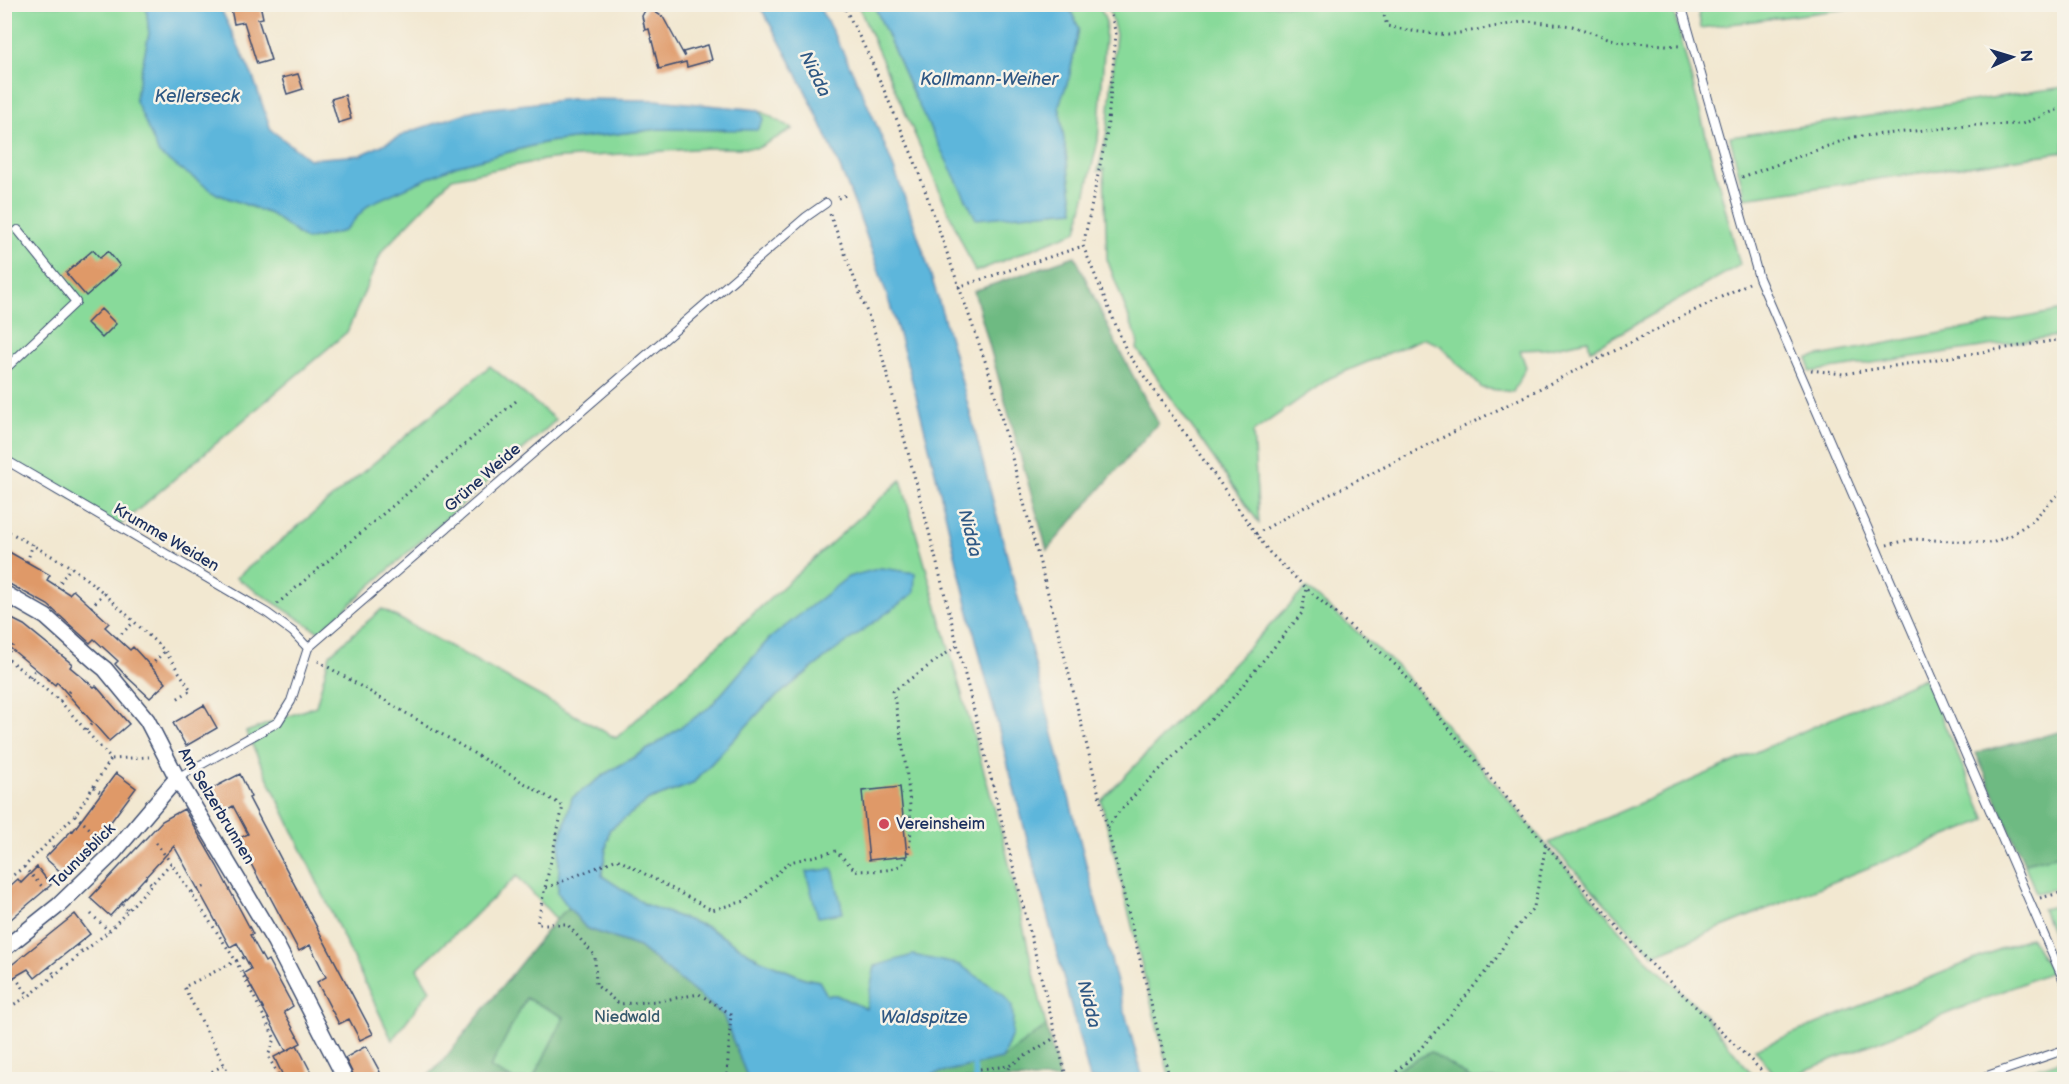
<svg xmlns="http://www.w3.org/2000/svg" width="2069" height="1084" viewBox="0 0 2069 1084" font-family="'Balsamiq Sans',sans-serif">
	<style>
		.green { fill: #88da9a; stroke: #52847c; stroke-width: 1.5 }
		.forest { fill: #6eba82; stroke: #447470; stroke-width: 1.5 }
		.water { fill: #5db6db; stroke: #3c729c; stroke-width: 1.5 }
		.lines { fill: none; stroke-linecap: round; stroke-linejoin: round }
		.stream { stroke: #5db6db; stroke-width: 5 }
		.building { fill: #df9968 }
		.service-casing { stroke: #3b4b6f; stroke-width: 10 }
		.minor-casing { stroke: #3b4b6f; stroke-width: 18 }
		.path { stroke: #3b4b6f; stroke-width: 3; stroke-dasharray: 1.5 4.5; stroke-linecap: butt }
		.service { stroke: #fff; stroke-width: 8 }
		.minor { stroke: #fff; stroke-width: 15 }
		.poi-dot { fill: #d1495b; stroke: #f7f3e8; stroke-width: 2 }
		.labels { text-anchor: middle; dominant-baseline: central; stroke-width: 5; stroke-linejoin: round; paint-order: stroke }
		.street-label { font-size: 16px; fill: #1b2f5e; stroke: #f7f3e8 }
		.poi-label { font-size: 16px; fill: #1b2f5e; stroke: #f7f3e8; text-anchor: start }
		.park-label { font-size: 16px; fill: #365a6d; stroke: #f7f3e8 }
		.water-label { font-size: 18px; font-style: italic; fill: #2f5884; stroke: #f7f3e8 }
	</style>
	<rect width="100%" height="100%" fill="#f7f3e8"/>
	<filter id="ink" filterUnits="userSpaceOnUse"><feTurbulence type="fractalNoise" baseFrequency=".0167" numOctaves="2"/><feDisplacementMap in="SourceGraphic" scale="12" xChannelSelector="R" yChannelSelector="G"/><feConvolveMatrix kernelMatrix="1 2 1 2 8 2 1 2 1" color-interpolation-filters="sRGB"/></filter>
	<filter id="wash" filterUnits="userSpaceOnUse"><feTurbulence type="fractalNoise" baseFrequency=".008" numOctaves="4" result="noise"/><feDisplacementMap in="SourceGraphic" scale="24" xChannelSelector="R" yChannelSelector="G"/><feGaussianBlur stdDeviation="1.35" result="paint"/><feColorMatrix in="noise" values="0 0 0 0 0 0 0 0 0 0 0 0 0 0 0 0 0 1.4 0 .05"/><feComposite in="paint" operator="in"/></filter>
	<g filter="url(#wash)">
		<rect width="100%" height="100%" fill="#f2e8d1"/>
		<!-- green -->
		<path class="green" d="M 1697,4 L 1875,4 L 1875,5 L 1701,28 Z
			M 5,5 L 146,5 L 149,34 L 135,99 L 217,194 L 271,214 L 306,240 L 344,231 L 369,204 L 455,166 L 548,142 L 659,129 L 723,130 L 764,119 L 759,110 L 793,129 L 758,148 L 708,148 L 549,159 L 452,178 L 382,251 L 347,332 L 119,526 L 5,459 Z
			M 858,5 L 874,5 L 916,100 L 1074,210 L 1059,105 L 1069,78 L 1079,28 L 1068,5 L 1099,5 L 1106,22 L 1098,141 L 1077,231 L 975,272 Z
			M 1108,5 L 1672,5 L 1740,265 L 1590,350 L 1588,340 L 1545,349 L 1520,350 L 1526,367 L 1513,392 L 1482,388 L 1441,346 L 1424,338 L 1330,378 L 1253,432 L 1259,523 L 1137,349 L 1138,342 L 1107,259 L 1104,169 L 1098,171 L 1107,132 L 1116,34 Z
			M 2064,87 L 2064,152 L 1745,198 L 1730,137 Z
			M 2064,310 L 2064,335 L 1810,372 L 1808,358 Z
			M 490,366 L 556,420 L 319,632 L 236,578 Z
			M 901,480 L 1004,842 L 1046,1026 L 1002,1059 L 1012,1034 L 867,1009 L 836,995 L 827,995 L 819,981 L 804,978 L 759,959 L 707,927 L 646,905 L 602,876 L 609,830 L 649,800 L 692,784 L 767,704 L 829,655 L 769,639 L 710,707 L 650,748 L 610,771 L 572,798 L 560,841 L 558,892 L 569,908 L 556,919 L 517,876 L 417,969 L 430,990 L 392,1040 L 246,732 L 316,706 L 330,654 L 382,609 L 616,738 Z
			M 1306,588 L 1398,667 L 1546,845 L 1643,956 L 1698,1007 L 1756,1079 L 1471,1079 L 1431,1052 L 1392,1071 L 1385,1079 L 1170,1079 L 1101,801 Z
			M 1924,678 L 1986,820 L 1653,955 L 1549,843 Z
			M 2064,854 L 2064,887 L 2036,893 L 2024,863 Z
			M 2064,904 L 2064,965 L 2042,909 Z
			M 2030,937 L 2051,972 L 1784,1079 L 1778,1079 L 1755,1049 Z
			M 526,998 L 564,1017 L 533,1079 L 512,1079 L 490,1068 Z
			M 2064,1060 L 2064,1079 L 2003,1079 Z"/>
		<!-- forest -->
		<path class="forest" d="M 1075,256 L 1114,340 L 1158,423 L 1047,550 L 974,291 Z
			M 2064,731 L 2064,854 L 2024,863 L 1976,753 Z
			M 569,908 L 586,928 L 639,947 L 723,1015 L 748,1079 L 533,1079 L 564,1017 L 526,998 L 490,1068 L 512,1079 L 424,1080 L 442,1062 L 556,919 Z
			M 1046,1026 L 1060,1079 L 919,1080 L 938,1073 L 1002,1059 Z
			M 1431,1052 L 1471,1079 L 1385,1079 L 1392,1071 Z"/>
		<!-- water -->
		<path class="water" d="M 219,5 L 253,77 L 271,130 L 309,159 L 361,155 L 409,132 L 475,110 L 570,99 L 656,100 L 759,110 L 764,119 L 757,130 L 659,129 L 547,142 L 455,166 L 369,204 L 344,231 L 306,240 L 271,214 L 217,194 L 159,154 L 135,99 L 149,34 L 146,5 Z
			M 759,5 L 818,5 C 908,164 953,345 998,521 C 1047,707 1092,894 1143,1079 L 1090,1079 C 1051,928 1010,776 972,624 C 941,501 916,376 874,257 C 844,170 806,84 759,5 Z
			M 874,5 L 1068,5 L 1079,28 L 1069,78 L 1059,105 L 1074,210 L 976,219 L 916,100 Z
			M 881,568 L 915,573 L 914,593 L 829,655 L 767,704 L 692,784 L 649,800 L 609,830 L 602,876 L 646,905 L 707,927 L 759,959 L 804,978 L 819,981 L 827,995 L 836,995 L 866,1009 L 875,966 L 913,955 L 960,965 L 1003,994 L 1012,1006 L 1013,1018 L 1012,1034 L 1002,1059 L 938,1073 L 919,1079 L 748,1079 L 723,1015 L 639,947 L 586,928 L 569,908 L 558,893 L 560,841 L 572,798 L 610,771 L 650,748 L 710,707 L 769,639 L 848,577 Z
			M 833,869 L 843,913 L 818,917 L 806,872 Z"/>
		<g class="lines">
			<!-- stream -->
			<path class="stream" d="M 974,1065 L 976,1080"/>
		</g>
		<g id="blocks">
			<!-- building -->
			<path class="building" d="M 230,4 L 260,4 L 263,18 L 258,19 L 271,60 L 257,64 L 244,22 L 234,24 Z
				M 647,7 L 663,17 L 685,57 L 683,52 L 708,45 L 712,60 L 687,67 L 686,62 L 659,69 L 649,29 L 645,30 L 642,16 Z
				M 298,74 L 303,89 L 287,94 L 282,78 Z
				M 345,95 L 351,119 L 338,123 L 331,99 Z
				M 93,250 L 100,258 L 108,251 L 120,266 L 86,296 L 66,273 Z
				M 101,309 L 116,324 L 102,338 L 87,323 Z
				M 4,549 L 50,575 L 47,580 L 69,594 L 73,590 L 109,623 L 105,627 L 130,650 L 133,647 L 166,683 L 150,698 L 126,676 L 115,664 L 118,661 L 94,639 L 90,643 L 48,605 L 4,581 Z
				M 4,615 L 24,625 L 72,664 L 70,667 L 94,687 L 96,686 L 129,724 L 109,741 L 57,682 L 55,685 L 4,643 Z
				M 204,705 L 217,728 L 186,746 L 173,723 Z
				M 116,773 L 136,788 L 107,827 L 63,874 L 45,858 L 72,830 L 73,831 Z
				M 240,774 L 251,797 L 249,798 L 373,1034 L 360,1040 L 349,1019 L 339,1024 L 317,982 L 326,977 L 310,945 L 299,951 L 262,882 L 261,883 L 238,839 L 248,834 L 233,806 L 221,813 L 209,790 Z
				M 900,787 L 907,856 L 869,860 L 862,791 Z
				M 184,809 L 217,866 L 253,934 L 250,935 L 265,962 L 268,960 L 293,1006 L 284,1012 L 301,1043 L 286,1051 L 244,973 L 251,969 L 237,943 L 230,947 L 174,846 L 110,916 L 90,898 L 162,821 Z
				M 37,867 L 51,885 L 4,925 L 4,891 L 18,879 L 21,883 Z
				M 75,914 L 90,934 L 35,978 L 28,969 L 4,983 L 4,971 Z
				M 297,1045 L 315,1080 L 285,1080 L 274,1057 Z
				M 366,1046 L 380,1072 L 366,1080 L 356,1080 L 345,1058 Z"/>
		</g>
	</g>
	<g filter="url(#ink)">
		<use href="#blocks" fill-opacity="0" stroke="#3b4b6f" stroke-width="1.5"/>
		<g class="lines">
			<!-- service casing -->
			<g class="service-casing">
				<path id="service" d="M 1681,4 L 1759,278 L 2064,981
					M 4,370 L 76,302 L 18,230
					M 4,459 L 267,613 L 293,632 L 308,648
					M 177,778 L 278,722 L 291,701 L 308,648 L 806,217 L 826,203
					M 1975,1080 L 2064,1050"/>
			</g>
			<!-- minor casing -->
			<g class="minor-casing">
				<path id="minor" d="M 4,593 L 46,617 L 95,661 L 105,669 L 147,720 L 177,778 L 275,942 L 346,1080
					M 4,949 L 59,905 L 114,852 L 177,778"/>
			</g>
			<!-- path -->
			<path class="path" d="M 843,4 L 870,58 L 914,159 L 990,375 L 1063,650 L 1170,1080
				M 1108,4 L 1116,34 L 1107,132 L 1083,246 L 1127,352 L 1269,552 L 1306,588 L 1398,667 L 1546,845 L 1643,956 L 1760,1069 L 1767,1080
				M 1381,4 L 1387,26 L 1411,31 L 1448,35 L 1527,21 L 1572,26 L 1620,42 L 1680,46
				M 1742,177 L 1853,137 L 1976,125 L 2022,124 L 2064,107
				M 838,198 L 849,194
				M 830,214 L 879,344 L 925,516 L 1067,1080
				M 958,287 L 1083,246
				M 1811,370 L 1843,374 L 2064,339
				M 4,529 L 71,567 L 104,593 L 165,651 L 191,690 L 175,700
				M 1256,534 L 1295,512 L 1749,283
				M 1887,545 L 1913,539 L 1992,543 L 2011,535 L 2032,521 L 2064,488
				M 27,562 L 33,544
				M 57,587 L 71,567
				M 277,604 L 516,401
				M 91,607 L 104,593
				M 117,638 L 134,622
				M 4,656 L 60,701 L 111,759 L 149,757
				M 6,657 L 14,643
				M 318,661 L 563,806 L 537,924 L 567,924 L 595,956 L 596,985 L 619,1004 L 658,1001 L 699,994 L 731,1014 L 727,1074 L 731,1080
				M 150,666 L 165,651
				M 30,677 L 36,669
				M 60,701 L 71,689
				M 86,730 L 93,722
				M 94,787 L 101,793
				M 75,815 L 102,840
				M 1108,828 L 1116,815 L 1144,785 L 1230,701 L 1302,613 L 1306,588
				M 49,841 L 54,848
				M 156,843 L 171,863
				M 24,867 L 48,893
				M 145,878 L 152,884
				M 4,882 L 24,867 L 75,815 L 111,759
				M 546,888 L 617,859 L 712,910 L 745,901 L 790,862 L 836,851 L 856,871 C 869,870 891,873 902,864 C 924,846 898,720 893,691 L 957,646
				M 192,892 L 206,886
				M 2040,898 L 2064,892
				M 122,904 L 128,910
				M 91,914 L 109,931
				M 77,945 L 82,953
				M 49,967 L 55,975
				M 15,977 L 29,996
				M 4,1010 L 29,996 L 109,931 L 171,863 L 236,961 L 245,957
				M 980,1069 L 1009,1066 L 1056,1037
				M 196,1080 L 224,1065
				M 232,1080 L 184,987 L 236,961 L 275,1039 L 268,1056 L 281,1080
				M 943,1080 L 971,1072
				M 1004,1080 L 1009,1066
				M 1388,1080 L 1419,1050 L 1453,1012 L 1495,960 L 1509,937 L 1534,907 L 1546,845"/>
			<!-- service -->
			<use href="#service" class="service"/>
			<!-- minor -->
			<use href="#minor" class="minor"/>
		</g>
	</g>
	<!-- markers -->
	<circle class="poi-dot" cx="884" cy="824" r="6"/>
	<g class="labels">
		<!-- street labels -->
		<g class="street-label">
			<text transform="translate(483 478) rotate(-41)">Grüne Weide</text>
			<text transform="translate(166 538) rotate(30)">Krumme Weiden</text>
			<text transform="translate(216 806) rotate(59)">Am Selzerbrunnen</text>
			<text transform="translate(83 856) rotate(-45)">Taunusblick</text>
		</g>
		<!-- poi labels -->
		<g class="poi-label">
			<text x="896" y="824">Vereinsheim</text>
		</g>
		<!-- park labels -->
		<g class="park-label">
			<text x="627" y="1017">Niedwald</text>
		</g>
		<!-- water labels -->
		<g class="water-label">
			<text transform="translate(815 74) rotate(64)">Nidda</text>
			<text x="989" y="79">Kollmann-Weiher</text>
			<text x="197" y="96">Kellerseck</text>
			<text transform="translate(970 533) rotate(76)">Nidda</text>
			<text transform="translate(1089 1004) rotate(76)">Nidda</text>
			<text x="924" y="1017">Waldspitze</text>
		</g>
	</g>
	<!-- margin -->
	<rect width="2069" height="1084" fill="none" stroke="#f7f3e8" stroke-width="24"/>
	<!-- north arrow -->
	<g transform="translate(2012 57) rotate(86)" stroke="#f7f3e8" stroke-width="4.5" paint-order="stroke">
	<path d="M0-4.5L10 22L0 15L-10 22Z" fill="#1b2f5e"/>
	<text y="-9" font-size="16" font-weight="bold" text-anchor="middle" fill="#1b2f5e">N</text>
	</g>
</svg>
